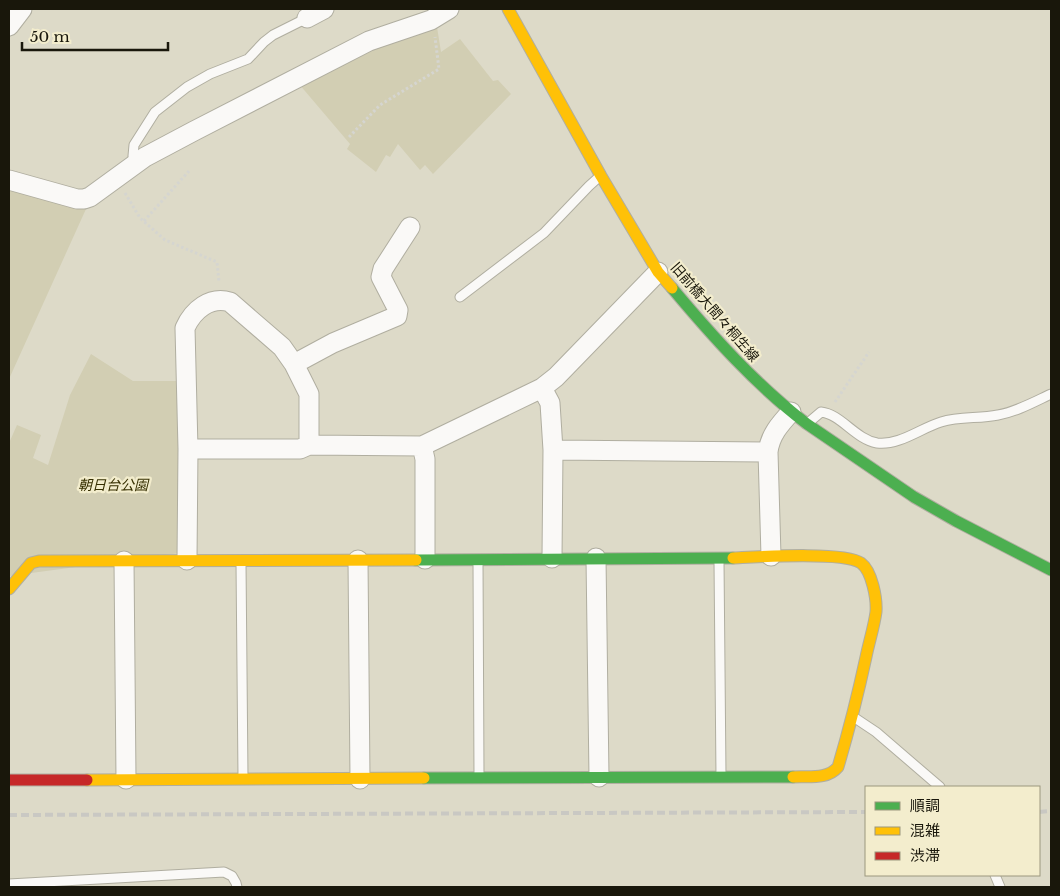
<svg xmlns="http://www.w3.org/2000/svg" width="1060" height="896" viewBox="0 0 1060 896" font-family="'Libre Baskerville','Noto Sans JP',serif">
	<style>
		.green { fill: #d2ceb3 }
		.lines { fill: none; stroke-linecap: round; stroke-linejoin: round }
		.lane-casing { stroke: #b0aea0; stroke-width: 11 }
		.street-casing { stroke: #b0aea0; stroke-width: 21 }
		.fast-casing { stroke: #b0aea0; stroke-width: 13 }
		.slow-casing { stroke: #b0aea0; stroke-width: 13 }
		.jam-casing { stroke: #b0aea0; stroke-width: 13 }
		.path { stroke: #d5d5d0; stroke-width: 3; stroke-dasharray: 2.5 2.5; stroke-linecap: butt }
		.lane { stroke: #faf9f7; stroke-width: 9 }
		.street { stroke: #faf9f7; stroke-width: 19 }
		.fast { stroke: #4caf50; stroke-width: 11 }
		.slow { stroke: #ffc107; stroke-width: 11 }
		.jam { stroke: #c62828; stroke-width: 11 }
		.rail { stroke: #c9c8c3; stroke-width: 4; stroke-dasharray: 8 4; stroke-linecap: butt }
		.labels { text-anchor: middle; dominant-baseline: central; stroke-width: 4.5; stroke-linejoin: round; paint-order: stroke }
		.street-label { font-size: 14px; fill: #19170b; stroke: #f3edcd }
		.park-label { font-size: 14px; font-style: italic; fill: #362f00; stroke: #f3edcd }
	</style>
	<rect width="100%" height="100%" fill="#dddac8"/>
	<!-- green -->
	<path class="green" d="M 437,27 L 441,52 L 460,39 L 493,81 L 498,80 L 511,94 L 433,174 L 425,165 L 420,170 L 398,144 L 390,157 L 386,155 L 376,172 L 347,149 L 350,144 L 299,84 L 372,45 Z
		M 9,188 L 86,209 L 9,379 Z
		M 91,354 L 133,381 L 178,381 L 180,553 L 9,576 L 9,443 L 17,425 L 41,435 L 33,458 L 48,465 L 70,395 Z"/>
	<g class="lines">
		<!-- lane casing -->
		<g class="lane-casing">
			<path id="lane" d="M 135,164 L 133,156 L 134,145 L 155,112 L 187,87 L 210,74 L 248,59 L 264,42 L 273,35 L 307,18
				M 460,297 L 544,233 L 589,186 L 599,177
				M 808,423 L 821,412 C 841,414 855,439 877,443 C 899,446 921,428 941,422 C 960,416 979,419 998,415 C 1016,412 1034,402 1051,394
				M 719,561 L 721,776
				M 478,562 L 479,776
				M 241,563 L 243,777
				M 855,718 L 876,732 L 940,787
				M 995,875 L 1000,887
				M 9,884 L 224,872 L 232,876 L 236,883 L 237,887"/>
		</g>
		<!-- street casing -->
		<g class="street-casing">
			<path id="street" d="M 307,18 L 324,9
				M 9,26 L 22,9
				M 9,180 L 77,199 L 84,199 L 90,197 L 145,157 L 194,131 L 369,41 L 431,20 L 449,9
				M 294,364 L 333,343 L 397,316 L 398,310 L 381,277 L 383,269 L 410,227
				M 542,388 L 550,403 L 553,450 L 552,558
				M 422,446 L 425,459 L 425,559
				M 188,449 L 300,449 L 309,445 L 422,446 L 542,388 L 556,377 L 658,272
				M 553,450 L 768,452
				M 771,556 L 768,452 C 770,435 780,424 791,412
				M 596,558 L 599,777
				M 187,560 L 188,449 L 185,328 C 193,310 210,296 230,302 L 282,347 L 294,364 L 309,394 L 309,445
				M 358,560 L 360,779
				M 124,561 L 126,779"/>
		</g>
		<!-- fast casing -->
		<g class="fast-casing">
			<path id="fast" d="M 672,288 C 713,337 756,385 807,424 L 914,497 L 956,521 L 1051,570
				M 416,560 L 733,558
				M 424,778 L 793,777"/>
		</g>
		<!-- slow casing -->
		<g class="slow-casing">
			<path id="slow" d="M 508,9 L 601,176 L 658,272 L 672,288
				M 733,558 C 756,557 844,551 861,563 C 872,571 877,599 876,612 C 874,627 869,642 866,657 C 858,694 849,730 838,767 C 827,780 809,776 793,777
				M 9,589 L 31,563 L 39,561 L 416,560
				M 87,780 L 424,778"/>
		</g>
		<!-- jam casing -->
		<g class="jam-casing">
			<path id="jam" d="M 9,780 L 87,780"/>
		</g>
		<!-- path -->
		<path class="path" d="M 349,137 L 380,105 L 439,69 L 435,37
			M 125,193 L 140,218 L 165,240 L 217,262 L 219,282
			M 144,221 L 189,171
			M 835,402 L 869,352"/>
		<!-- lane -->
		<use href="#lane" class="lane"/>
		<!-- street -->
		<use href="#street" class="street"/>
		<!-- fast -->
		<use href="#fast" class="fast"/>
		<!-- slow -->
		<use href="#slow" class="slow"/>
		<!-- jam -->
		<use href="#jam" class="jam"/>
		<!-- rail -->
		<path class="rail" d="M 1039,812 L 1051,811
			M 9,815 L 866,812"/>
	</g>
	<g class="labels">
		<!-- street labels -->
		<g class="street-label">
			<text transform="translate(715 312) rotate(49)">旧前橋大間々桐生線</text>
		</g>
		<!-- park labels -->
		<g class="park-label">
			<text x="113" y="485">朝日台公園</text>
		</g>
	</g>
	<!-- border -->
	<rect width="1060" height="896" fill="none" stroke="#19170b" stroke-width="20"/>
	<!-- legend -->
	<rect x="865" y="786" width="175" height="90" fill="#f3edcd" stroke="#9c977f"/>
	<rect x="875" y="802" width="25" height="8" fill="#4caf50" stroke="#9c977f"/>
	<text x="910" y="811" font-size="15" fill="#19170b">順調</text>
	<rect x="875" y="827" width="25" height="8" fill="#ffc107" stroke="#9c977f"/>
	<text x="910" y="836" font-size="15" fill="#19170b">混雑</text>
	<rect x="875" y="852" width="25" height="8" fill="#c62828" stroke="#9c977f"/>
	<text x="910" y="861" font-size="15" fill="#19170b">渋滞</text>
	<!-- scale -->
	<path d="M22 42v8h146v-8" fill="none" stroke="#19170b" stroke-width="2.5"/>
	<text x="30" y="42" font-size="15" fill="#19170b" stroke="#f3edcd" stroke-width="4" paint-order="stroke">50 m</text>
</svg>
